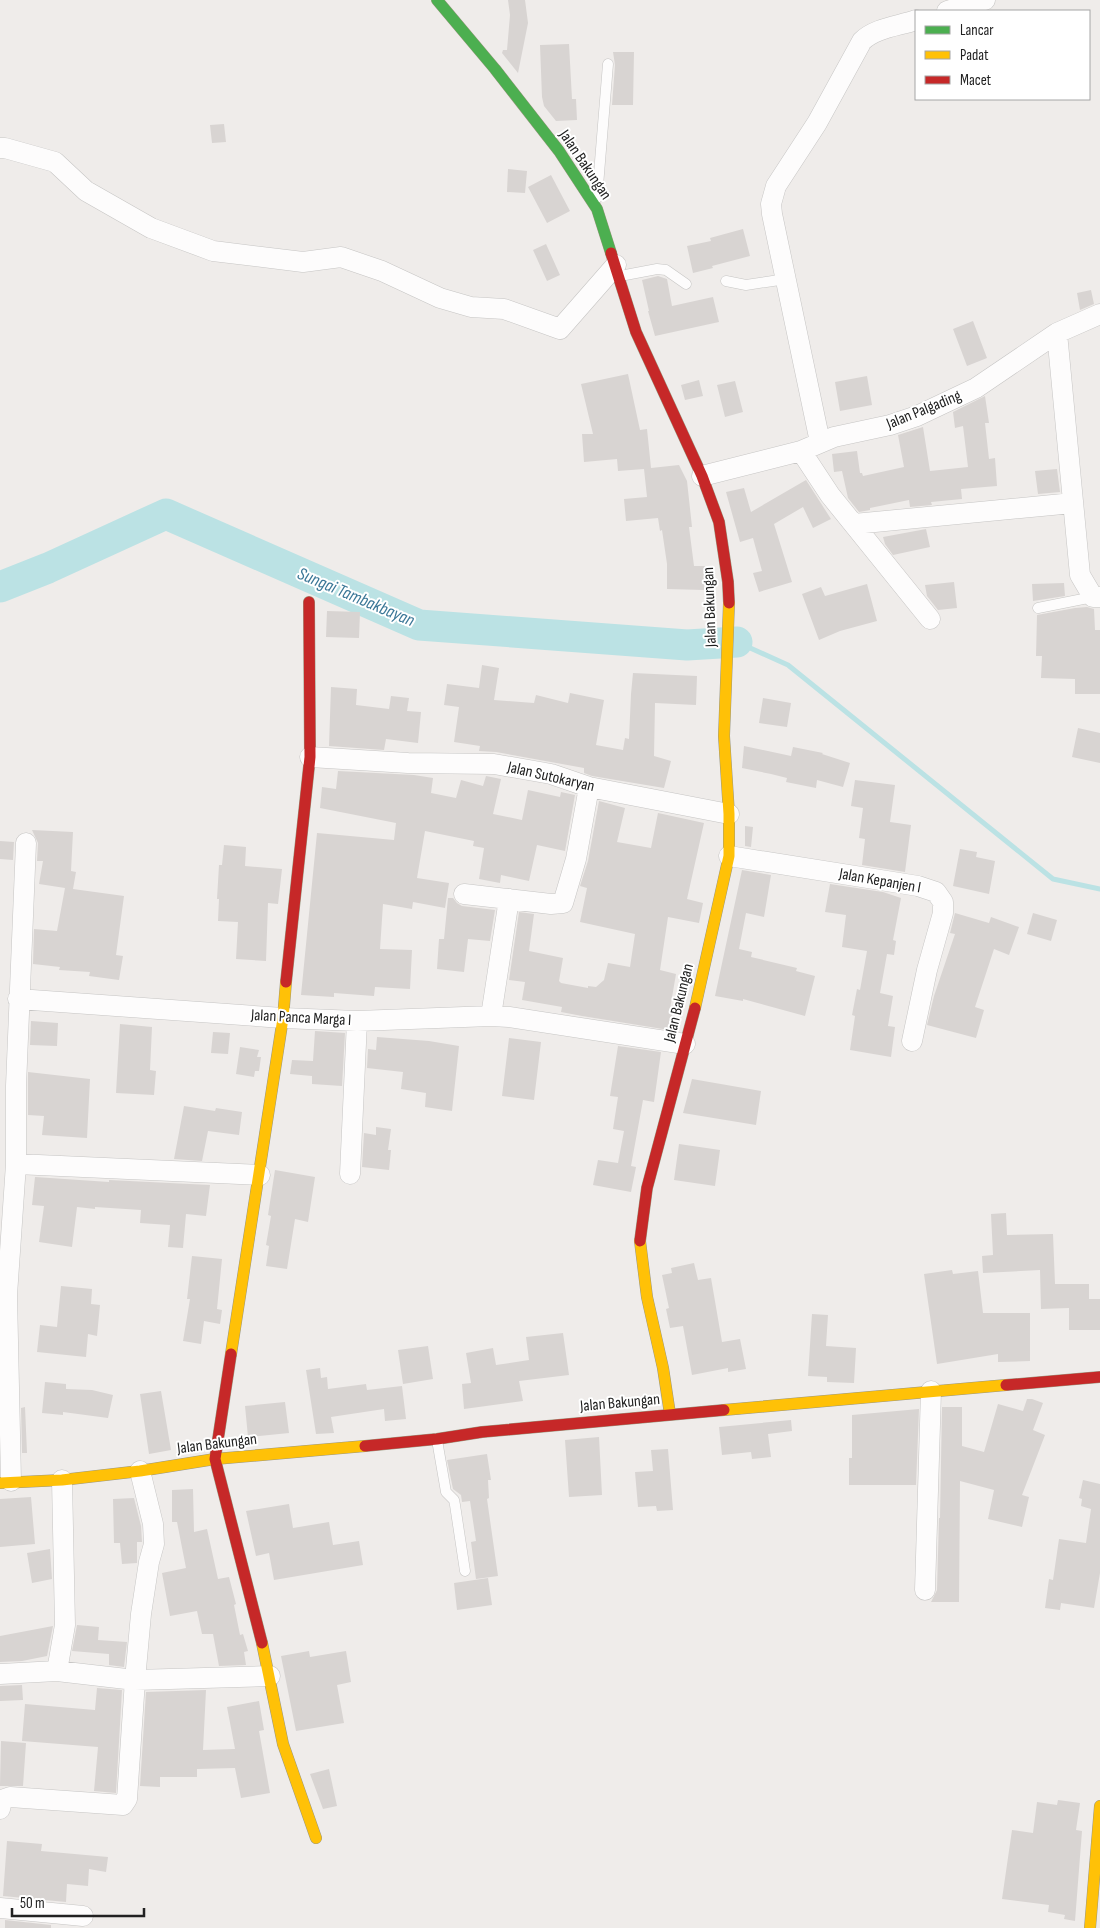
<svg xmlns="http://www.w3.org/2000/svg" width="1100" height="1928" viewBox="0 0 1100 1928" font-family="'Sofia Sans Condensed',sans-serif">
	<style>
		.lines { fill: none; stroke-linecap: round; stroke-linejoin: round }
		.stream { stroke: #bbe2e4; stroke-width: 5 }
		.river { stroke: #bbe2e4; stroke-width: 31 }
		.building { fill: #d8d4d2 }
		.lane-casing { stroke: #c6c5c4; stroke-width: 11 }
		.street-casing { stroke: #c6c5c4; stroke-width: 21 }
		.fast-casing { stroke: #9b9880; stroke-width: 12 }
		.slow-casing { stroke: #9b9880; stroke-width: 12 }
		.jam-casing { stroke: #9b9880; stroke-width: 12 }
		.lane { stroke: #fdfcfc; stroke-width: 10 }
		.street { stroke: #fdfcfc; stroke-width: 20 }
		.fast { stroke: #4caf50; stroke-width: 11 }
		.slow { stroke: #ffc107; stroke-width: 11 }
		.jam { stroke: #c62828; stroke-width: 11 }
		.labels { text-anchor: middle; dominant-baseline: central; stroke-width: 4; stroke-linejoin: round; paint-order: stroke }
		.street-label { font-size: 16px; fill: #212121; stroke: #fff }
		.water-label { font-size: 18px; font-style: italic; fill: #3b7797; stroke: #fff }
	</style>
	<rect width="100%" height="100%" fill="#efecea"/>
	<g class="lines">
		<!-- stream -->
		<path class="stream" d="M 737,642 L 788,665 L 1053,879 L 1100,889"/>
		<!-- river -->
		<path class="river" d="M 0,587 L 48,568 L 166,514 L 419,625 L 687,645 L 737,642"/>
	</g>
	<!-- building -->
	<path class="building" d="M 508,0 L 525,0 L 528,23 L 518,73 L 502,53 L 503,50 L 507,50 L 510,15 Z
		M 569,44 L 572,99 L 576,99 L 577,120 L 556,121 L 544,106 L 542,97 L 540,45 Z
		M 613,52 L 634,52 L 633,105 L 612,105 L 615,65 Z
		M 224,124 L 226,142 L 212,143 L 210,125 Z
		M 508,169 L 527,171 L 525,193 L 507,192 Z
		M 551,175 L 570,211 L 547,223 L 528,187 Z
		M 743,229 L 750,256 L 712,266 L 713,268 L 693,273 L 687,246 L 711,241 L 710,238 Z
		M 546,244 L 560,275 L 547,281 L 533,250 Z
		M 658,276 L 667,279 L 672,306 L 713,297 L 719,322 L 655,336 L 648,311 L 649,311 L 642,280 Z
		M 1091,290 L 1094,304 L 1080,310 L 1077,293 Z
		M 973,321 L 987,358 L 967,366 L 953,329 Z
		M 628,374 L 640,430 L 647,429 L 651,468 L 679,465 L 687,481 L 692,527 L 689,527 L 694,566 L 705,566 L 704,590 L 667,589 L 667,564 L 662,530 L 660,531 L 658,518 L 626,521 L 624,499 L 647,497 L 644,469 L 618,471 L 617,459 L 584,462 L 582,434 L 593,434 L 581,384 Z
		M 867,376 L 872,405 L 840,411 L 835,382 Z
		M 699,380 L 703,396 L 685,400 L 681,385 Z
		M 735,381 L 743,412 L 725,417 L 717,385 Z
		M 985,396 L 989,423 L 985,423 L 989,459 L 995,458 L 997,486 L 961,489 L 962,499 L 931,502 L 932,505 L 910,507 L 909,500 L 870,508 L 870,510 L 859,512 L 848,498 L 842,471 L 834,472 L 832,454 L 857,451 L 860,473 L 862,473 L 863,476 L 904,467 L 898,435 L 923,427 L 930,471 L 968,467 L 963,426 L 955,428 L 953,412 Z
		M 1057,469 L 1060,492 L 1038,494 L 1035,471 Z
		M 806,480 L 831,519 L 813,528 L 803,507 L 774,524 L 792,582 L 759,592 L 753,573 L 762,571 L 753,538 L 740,542 L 726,492 L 744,488 L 751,512 Z
		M 926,529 L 930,547 L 893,555 L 885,544 L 883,537 Z
		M 954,582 L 957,608 L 938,610 L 927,596 L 925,585 Z
		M 1064,583 L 1065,596 L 1033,601 L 1032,584 Z
		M 867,584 L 877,621 L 840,631 L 819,640 L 802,594 L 821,587 L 825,596 Z
		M 1087,607 L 1094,609 L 1095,630 L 1100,630 L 1100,694 L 1075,694 L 1075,679 L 1041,678 L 1042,656 L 1036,656 L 1037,615 L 1075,608 Z
		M 327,611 L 360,612 L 359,638 L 326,637 Z
		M 482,665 L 499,668 L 494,700 L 534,703 L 536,695 L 568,703 L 570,693 L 604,700 L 596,745 L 623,750 L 625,738 L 629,739 L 631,694 L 633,673 L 697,676 L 696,705 L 655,703 L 654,756 L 671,761 L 664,788 L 592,776 L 584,773 L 584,768 L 496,752 L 479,751 L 480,746 L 454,742 L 459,707 L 444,705 L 447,684 L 479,688 Z
		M 331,687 L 357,689 L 356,705 L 389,709 L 391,696 L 409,698 L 407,711 L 421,712 L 418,743 L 386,739 L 384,750 L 329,746 Z
		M 763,698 L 791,703 L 787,727 L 759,723 Z
		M 1078,728 L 1100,733 L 1100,763 L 1072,757 Z
		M 744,746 L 791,756 L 793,747 L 823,753 L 822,754 L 850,763 L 843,787 L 817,780 L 816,788 L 786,782 L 787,778 L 771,774 L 742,768 Z
		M 338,771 L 414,775 L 433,778 L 431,793 L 456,798 L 461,780 L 483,786 L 486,776 L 501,779 L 493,814 L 522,820 L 528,790 L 560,797 L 561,792 L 575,795 L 565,851 L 537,845 L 529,881 L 501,875 L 500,883 L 479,879 L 484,848 L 473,846 L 474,841 L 425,831 L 417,878 L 449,883 L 445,908 L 413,902 L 412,909 L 383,904 L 380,949 L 412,950 L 410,989 L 375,987 L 374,996 L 334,993 L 334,997 L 301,995 L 317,833 L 394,840 L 396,823 L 320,808 L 322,787 L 336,789 Z
		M 855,780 L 895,785 L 890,822 L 911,825 L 905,872 L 862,865 L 865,839 L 859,838 L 863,808 L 851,806 Z
		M 599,801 L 625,808 L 617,842 L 651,848 L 658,813 L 704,823 L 687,899 L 703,903 L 699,923 L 668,917 L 660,970 L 676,974 L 670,1009 L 673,1009 L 669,1030 L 582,1016 L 561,1012 L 562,1007 L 522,1000 L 525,982 L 509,980 L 519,912 L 534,914 L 529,951 L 563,958 L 559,981 L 561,983 L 588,988 L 588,986 L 596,987 L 604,980 L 608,963 L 630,967 L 635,934 L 580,922 L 587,888 L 580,886 L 588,861 Z
		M 745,826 L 753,827 L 751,847 L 745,846 Z
		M 32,830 L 73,832 L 71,871 L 76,872 L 73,889 L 124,896 L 116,955 L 123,956 L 119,980 L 89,976 L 90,972 L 59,970 L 60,967 L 33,964 L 34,929 L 57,931 L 65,888 L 39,884 L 43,861 L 37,861 L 38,843 Z
		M 0,841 L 14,842 L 13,860 L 0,859 Z
		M 224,845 L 246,847 L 245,866 L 282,869 L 278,904 L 268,903 L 266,961 L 236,959 L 238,922 L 218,921 L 219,899 L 217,899 L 219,865 L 222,865 Z
		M 960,849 L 977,852 L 976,857 L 995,861 L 989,894 L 953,886 Z
		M 742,870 L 771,875 L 764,917 L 746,913 L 739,949 L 752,952 L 751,957 L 797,968 L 796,971 L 815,976 L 805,1016 L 743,999 L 743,1001 L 715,996 Z
		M 830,884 L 883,892 L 901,898 L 893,940 L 896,941 L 894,955 L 887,954 L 880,993 L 893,996 L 888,1026 L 895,1027 L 891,1057 L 850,1050 L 855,1016 L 852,1015 L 857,989 L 860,990 L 867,951 L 842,947 L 846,915 L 825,912 Z
		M 448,898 L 453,898 L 457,903 L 462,906 L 495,910 L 490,941 L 468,939 L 464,972 L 437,969 L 439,939 L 444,939 Z
		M 955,913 L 989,923 L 991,917 L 1019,927 L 1009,955 L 994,949 L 975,1007 L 984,1010 L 976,1038 L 927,1025 L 934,996 L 955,934 L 950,933 Z
		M 1033,913 L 1057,920 L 1051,941 L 1027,934 Z
		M 31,1021 L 58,1023 L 57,1046 L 30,1045 Z
		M 120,1024 L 152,1027 L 150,1070 L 156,1071 L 154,1095 L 116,1093 Z
		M 315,1031 L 345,1033 L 342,1086 L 312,1084 L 312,1076 L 290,1074 L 292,1060 L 313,1061 Z
		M 213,1032 L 230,1033 L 228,1054 L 211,1053 Z
		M 377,1037 L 429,1041 L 459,1046 L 452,1111 L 425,1107 L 426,1093 L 401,1089 L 403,1072 L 367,1068 L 368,1049 L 376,1050 Z
		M 509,1038 L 541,1042 L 534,1100 L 502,1096 Z
		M 618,1046 L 661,1052 L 654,1102 L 643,1100 L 631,1166 L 636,1167 L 631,1192 L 593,1185 L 598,1160 L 618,1163 L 624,1131 L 613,1129 L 618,1097 L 610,1096 Z
		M 240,1047 L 259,1050 L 257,1057 L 261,1057 L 259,1071 L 255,1071 L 254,1077 L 236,1074 Z
		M 28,1072 L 90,1079 L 87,1138 L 42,1135 L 44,1116 L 28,1115 Z
		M 692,1079 L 761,1091 L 756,1125 L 683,1113 Z
		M 184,1106 L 215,1111 L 216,1108 L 242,1112 L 239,1135 L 208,1131 L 202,1161 L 174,1159 Z
		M 376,1127 L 391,1129 L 388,1150 L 391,1150 L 389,1170 L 362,1167 L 364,1133 L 376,1135 Z
		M 679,1144 L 720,1150 L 715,1186 L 674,1180 Z
		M 275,1170 L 315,1177 L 308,1222 L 295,1219 L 287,1269 L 266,1266 L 269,1246 L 266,1245 L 271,1216 L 268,1215 Z
		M 35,1177 L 109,1182 L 109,1180 L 210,1185 L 206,1216 L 186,1214 L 183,1248 L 168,1247 L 170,1225 L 140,1223 L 141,1210 L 95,1207 L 95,1209 L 77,1207 L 72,1247 L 39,1242 L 44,1206 L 32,1205 Z
		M 1006,1213 L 1007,1235 L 1053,1234 L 1055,1284 L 1089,1284 L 1089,1299 L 1100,1299 L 1100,1330 L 1069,1330 L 1069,1308 L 1041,1309 L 1040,1270 L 983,1273 L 982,1256 L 993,1255 L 991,1214 Z
		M 192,1256 L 222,1259 L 217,1309 L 222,1310 L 220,1324 L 204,1321 L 201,1344 L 183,1341 L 190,1299 L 187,1299 Z
		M 694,1263 L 698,1280 L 711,1278 L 722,1342 L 740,1339 L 746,1369 L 728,1372 L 728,1368 L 692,1375 L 683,1326 L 670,1328 L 666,1309 L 669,1308 L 662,1275 L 672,1273 L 671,1268 Z
		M 952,1270 L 953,1274 L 978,1271 L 983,1313 L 1030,1313 L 1030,1361 L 998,1362 L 998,1354 L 937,1364 L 924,1274 Z
		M 61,1286 L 92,1289 L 91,1304 L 100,1305 L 97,1336 L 88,1334 L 86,1357 L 37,1352 L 40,1325 L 57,1327 Z
		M 812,1314 L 828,1315 L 826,1346 L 856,1348 L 854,1383 L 827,1382 L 827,1377 L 808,1376 Z
		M 563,1333 L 569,1375 L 519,1381 L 523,1401 L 464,1409 L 462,1384 L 471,1383 L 466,1353 L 493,1348 L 496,1365 L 529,1360 L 526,1337 Z
		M 428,1346 L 433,1379 L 403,1384 L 398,1350 Z
		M 320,1368 L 321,1378 L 327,1377 L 328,1389 L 366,1384 L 367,1390 L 402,1386 L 406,1419 L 385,1421 L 384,1409 L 331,1417 L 334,1433 L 316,1434 L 306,1370 Z
		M 45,1382 L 66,1384 L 66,1389 L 92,1390 L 113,1395 L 108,1418 L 63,1412 L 63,1415 L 42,1413 Z
		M 161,1391 L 171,1450 L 149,1454 L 140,1394 Z
		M 1027,1399 L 1032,1399 L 1043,1403 L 1033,1430 L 1045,1435 L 1022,1495 L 1029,1497 L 1022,1527 L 988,1519 L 994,1490 L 960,1481 L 959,1602 L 931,1602 L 937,1590 L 939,1518 L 940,1518 L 942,1407 L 962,1407 L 962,1446 L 984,1452 L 998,1404 L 1023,1411 Z
		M 285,1402 L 289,1433 L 248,1437 L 245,1406 Z
		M 25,1407 L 27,1453 L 22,1453 L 21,1408 Z
		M 919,1409 L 916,1485 L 849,1485 L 849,1458 L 852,1458 L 852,1415 Z
		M 791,1420 L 792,1431 L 768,1434 L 771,1457 L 752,1459 L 751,1452 L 722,1455 L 719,1427 Z
		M 599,1437 L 602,1495 L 569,1497 L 565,1440 Z
		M 668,1449 L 673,1510 L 657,1511 L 656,1506 L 638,1507 L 635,1472 L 653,1471 L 651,1450 Z
		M 487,1454 L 491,1480 L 488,1480 L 489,1498 L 487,1499 L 498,1576 L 476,1579 L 471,1542 L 476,1541 L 470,1501 L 462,1502 L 461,1495 L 453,1489 L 447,1460 Z
		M 1083,1480 L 1100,1484 L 1100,1573 L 1094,1608 L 1061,1603 L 1060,1610 L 1045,1608 L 1049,1579 L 1053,1580 L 1059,1539 L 1086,1543 L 1091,1509 L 1081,1506 L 1082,1499 L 1079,1498 Z
		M 193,1489 L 194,1532 L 207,1529 L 218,1579 L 229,1577 L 236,1604 L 234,1605 L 240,1635 L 243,1634 L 248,1651 L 244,1652 L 246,1665 L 219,1666 L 213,1634 L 202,1634 L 197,1611 L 170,1616 L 162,1573 L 186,1568 L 177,1522 L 172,1522 L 172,1490 Z
		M 31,1497 L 35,1544 L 0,1547 L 0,1499 Z
		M 134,1498 L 141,1526 L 142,1542 L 137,1542 L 137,1563 L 122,1564 L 120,1543 L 114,1543 L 113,1499 Z
		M 289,1504 L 293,1528 L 329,1522 L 333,1545 L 359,1541 L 363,1565 L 274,1580 L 269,1553 L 256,1556 L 246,1511 Z
		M 50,1549 L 52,1579 L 32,1583 L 27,1553 Z
		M 488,1578 L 492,1605 L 457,1610 L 454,1583 Z
		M 77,1625 L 99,1627 L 98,1640 L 127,1642 L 124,1667 L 109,1665 L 109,1654 L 72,1651 Z
		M 53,1626 L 47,1656 L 22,1661 L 0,1662 L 0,1636 Z
		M 309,1651 L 310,1657 L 346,1651 L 351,1682 L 337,1685 L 344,1723 L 296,1731 L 281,1656 Z
		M 22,1685 L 23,1700 L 0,1701 L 0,1686 Z
		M 97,1688 L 122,1690 L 116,1793 L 94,1791 L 98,1747 L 22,1741 L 25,1704 L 95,1710 Z
		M 206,1690 L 203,1750 L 235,1749 L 227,1707 L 259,1701 L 264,1730 L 259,1731 L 270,1793 L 241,1798 L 235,1768 L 197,1769 L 197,1777 L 160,1777 L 160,1787 L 140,1786 L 146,1692 Z
		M 1,1741 L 26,1743 L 23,1786 L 0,1786 Z
		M 329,1769 L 337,1806 L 323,1809 L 310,1774 Z
		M 1058,1800 L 1080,1803 L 1076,1830 L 1082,1831 L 1075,1921 L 1064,1919 L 1065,1915 L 1048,1912 L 1049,1905 L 1002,1899 L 1012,1830 L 1033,1833 L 1037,1802 L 1057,1805 Z
		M 7,1841 L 42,1844 L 41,1851 L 108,1857 L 106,1872 L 89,1869 L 88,1886 L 67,1884 L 66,1902 L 3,1896 Z
		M 5,1920 L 51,1925 L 51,1928 L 5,1928 Z"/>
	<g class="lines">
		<!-- lane casing -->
		<g class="lane-casing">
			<path id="lane" d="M 597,198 L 608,64
				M 620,276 L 657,269 L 666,270 L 686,284
				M 726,281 L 746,285 L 786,279
				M 1038,608 L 1093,597
				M 437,1440 L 446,1492 L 454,1500 L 455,1505 L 465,1571"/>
		</g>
		<!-- street casing -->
		<g class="street-casing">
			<path id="street" d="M 947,11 L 985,0
				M 0,148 L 5,148 L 55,162 L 86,191 L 151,228 L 213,251 L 303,262 L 341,257 L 382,271 L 440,298 L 471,307 L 504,309 L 560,329 L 616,265
				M 1057,333 L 1080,575 L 1093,597 L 1100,597
				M 820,442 L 772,214 L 771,204 L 776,186 L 817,123 L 862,41 C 875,28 899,26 916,20
				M 801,451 L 830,495 L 930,619
				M 702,476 L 801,451 L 834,437 L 890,425 L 917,416 L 976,388 L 1057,333 L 1100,314
				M 854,524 L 1073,503
				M 310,757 L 408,763 L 494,764 L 551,774 L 589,787 L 729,814
				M 729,856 L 918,886 L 936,892 L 943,902 L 943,913 L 927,970 L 912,1041
				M 464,894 L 551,904 L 563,903 L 576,859 L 589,787
				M 18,999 L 283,1018 L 357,1021 L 491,1016 L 509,1017 L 685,1044
				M 491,1016 L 509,899
				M 16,1164 L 260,1175
				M 350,1174 L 357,1021
				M 11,1481 L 7,1295 L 16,1164 L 16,1086 L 26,843
				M 925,1590 L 931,1391
				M 57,1671 L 65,1625 L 62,1480
				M 0,1674 L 57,1671 L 135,1680 L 141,1614 L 149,1562 L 154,1544 L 153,1524 L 140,1471
				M 0,1809 L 2,1800 L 10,1797 L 123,1805 L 127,1799 L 135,1680 L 270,1676
				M 0,1908 L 83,1916"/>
		</g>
		<!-- fast casing -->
		<g class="fast-casing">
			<path id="fast" d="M 437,0 L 495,69 L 559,151 L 597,209 L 611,253"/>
		</g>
		<!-- slow casing -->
		<g class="slow-casing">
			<path id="slow" d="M 695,1008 L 729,856 L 729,814 L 724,736 L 729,603
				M 640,1241 L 647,1297 L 663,1368 L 670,1414
				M 231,1354 L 283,1018 L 286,982
				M 724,1410 L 1006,1385
				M 0,1483 L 62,1480 L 140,1471 L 215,1459 L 365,1446
				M 262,1643 L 283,1744 L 316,1838
				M 1090,1928 L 1100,1806"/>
		</g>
		<!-- jam casing -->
		<g class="jam-casing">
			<path id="jam" d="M 611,253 L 636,332 L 702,476 L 719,522 L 728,582 L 729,603
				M 286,982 L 310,757 L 309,602
				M 640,1241 L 647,1188 L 695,1008
				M 231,1354 L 215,1459 L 262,1643
				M 1006,1385 L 1100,1377
				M 365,1446 L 437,1439 L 482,1432 L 724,1410"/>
		</g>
		<!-- lane -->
		<use href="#lane" class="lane"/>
		<!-- street -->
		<use href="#street" class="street"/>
		<!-- fast -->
		<use href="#fast" class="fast"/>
		<!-- slow -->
		<use href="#slow" class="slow"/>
		<!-- jam -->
		<use href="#jam" class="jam"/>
	</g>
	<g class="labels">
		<!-- street labels -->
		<g class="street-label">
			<text transform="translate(585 165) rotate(56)">Jalan Bakungan</text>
			<text transform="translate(924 410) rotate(-22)">Jalan Palgading</text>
			<text transform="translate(710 607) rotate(-92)">Jalan Bakungan</text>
			<text transform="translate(551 777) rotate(13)">Jalan Sutokaryan</text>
			<text transform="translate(880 881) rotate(10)">Jalan Kepanjen I</text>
			<text transform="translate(679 1003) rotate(-76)">Jalan Bakungan</text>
			<text transform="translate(301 1018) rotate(3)">Jalan Panca Marga I</text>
			<text transform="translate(620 1403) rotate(-5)">Jalan Bakungan</text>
			<text transform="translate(217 1444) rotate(-7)">Jalan Bakungan</text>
		</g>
		<!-- water labels -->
		<g class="water-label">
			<text transform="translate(356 597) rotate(23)">Sungai Tambakbayan</text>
		</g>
	</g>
	<!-- legend -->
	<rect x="915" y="10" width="175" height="90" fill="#ffffff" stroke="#a6a6a6"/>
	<rect x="925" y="26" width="25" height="8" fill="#4caf50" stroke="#a6a6a6"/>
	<text x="960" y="35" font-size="15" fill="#212121">Lancar</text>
	<rect x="925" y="51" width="25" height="8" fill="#ffc107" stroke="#a6a6a6"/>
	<text x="960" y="60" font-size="15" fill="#212121">Padat</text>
	<rect x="925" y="76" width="25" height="8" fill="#c62828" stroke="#a6a6a6"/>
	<text x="960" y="85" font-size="15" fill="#212121">Macet</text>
	<!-- scale -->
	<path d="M12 1908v8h132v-8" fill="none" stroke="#212121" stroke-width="2.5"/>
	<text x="20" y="1908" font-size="15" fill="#212121" stroke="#ffffff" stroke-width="4" paint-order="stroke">50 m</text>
</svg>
